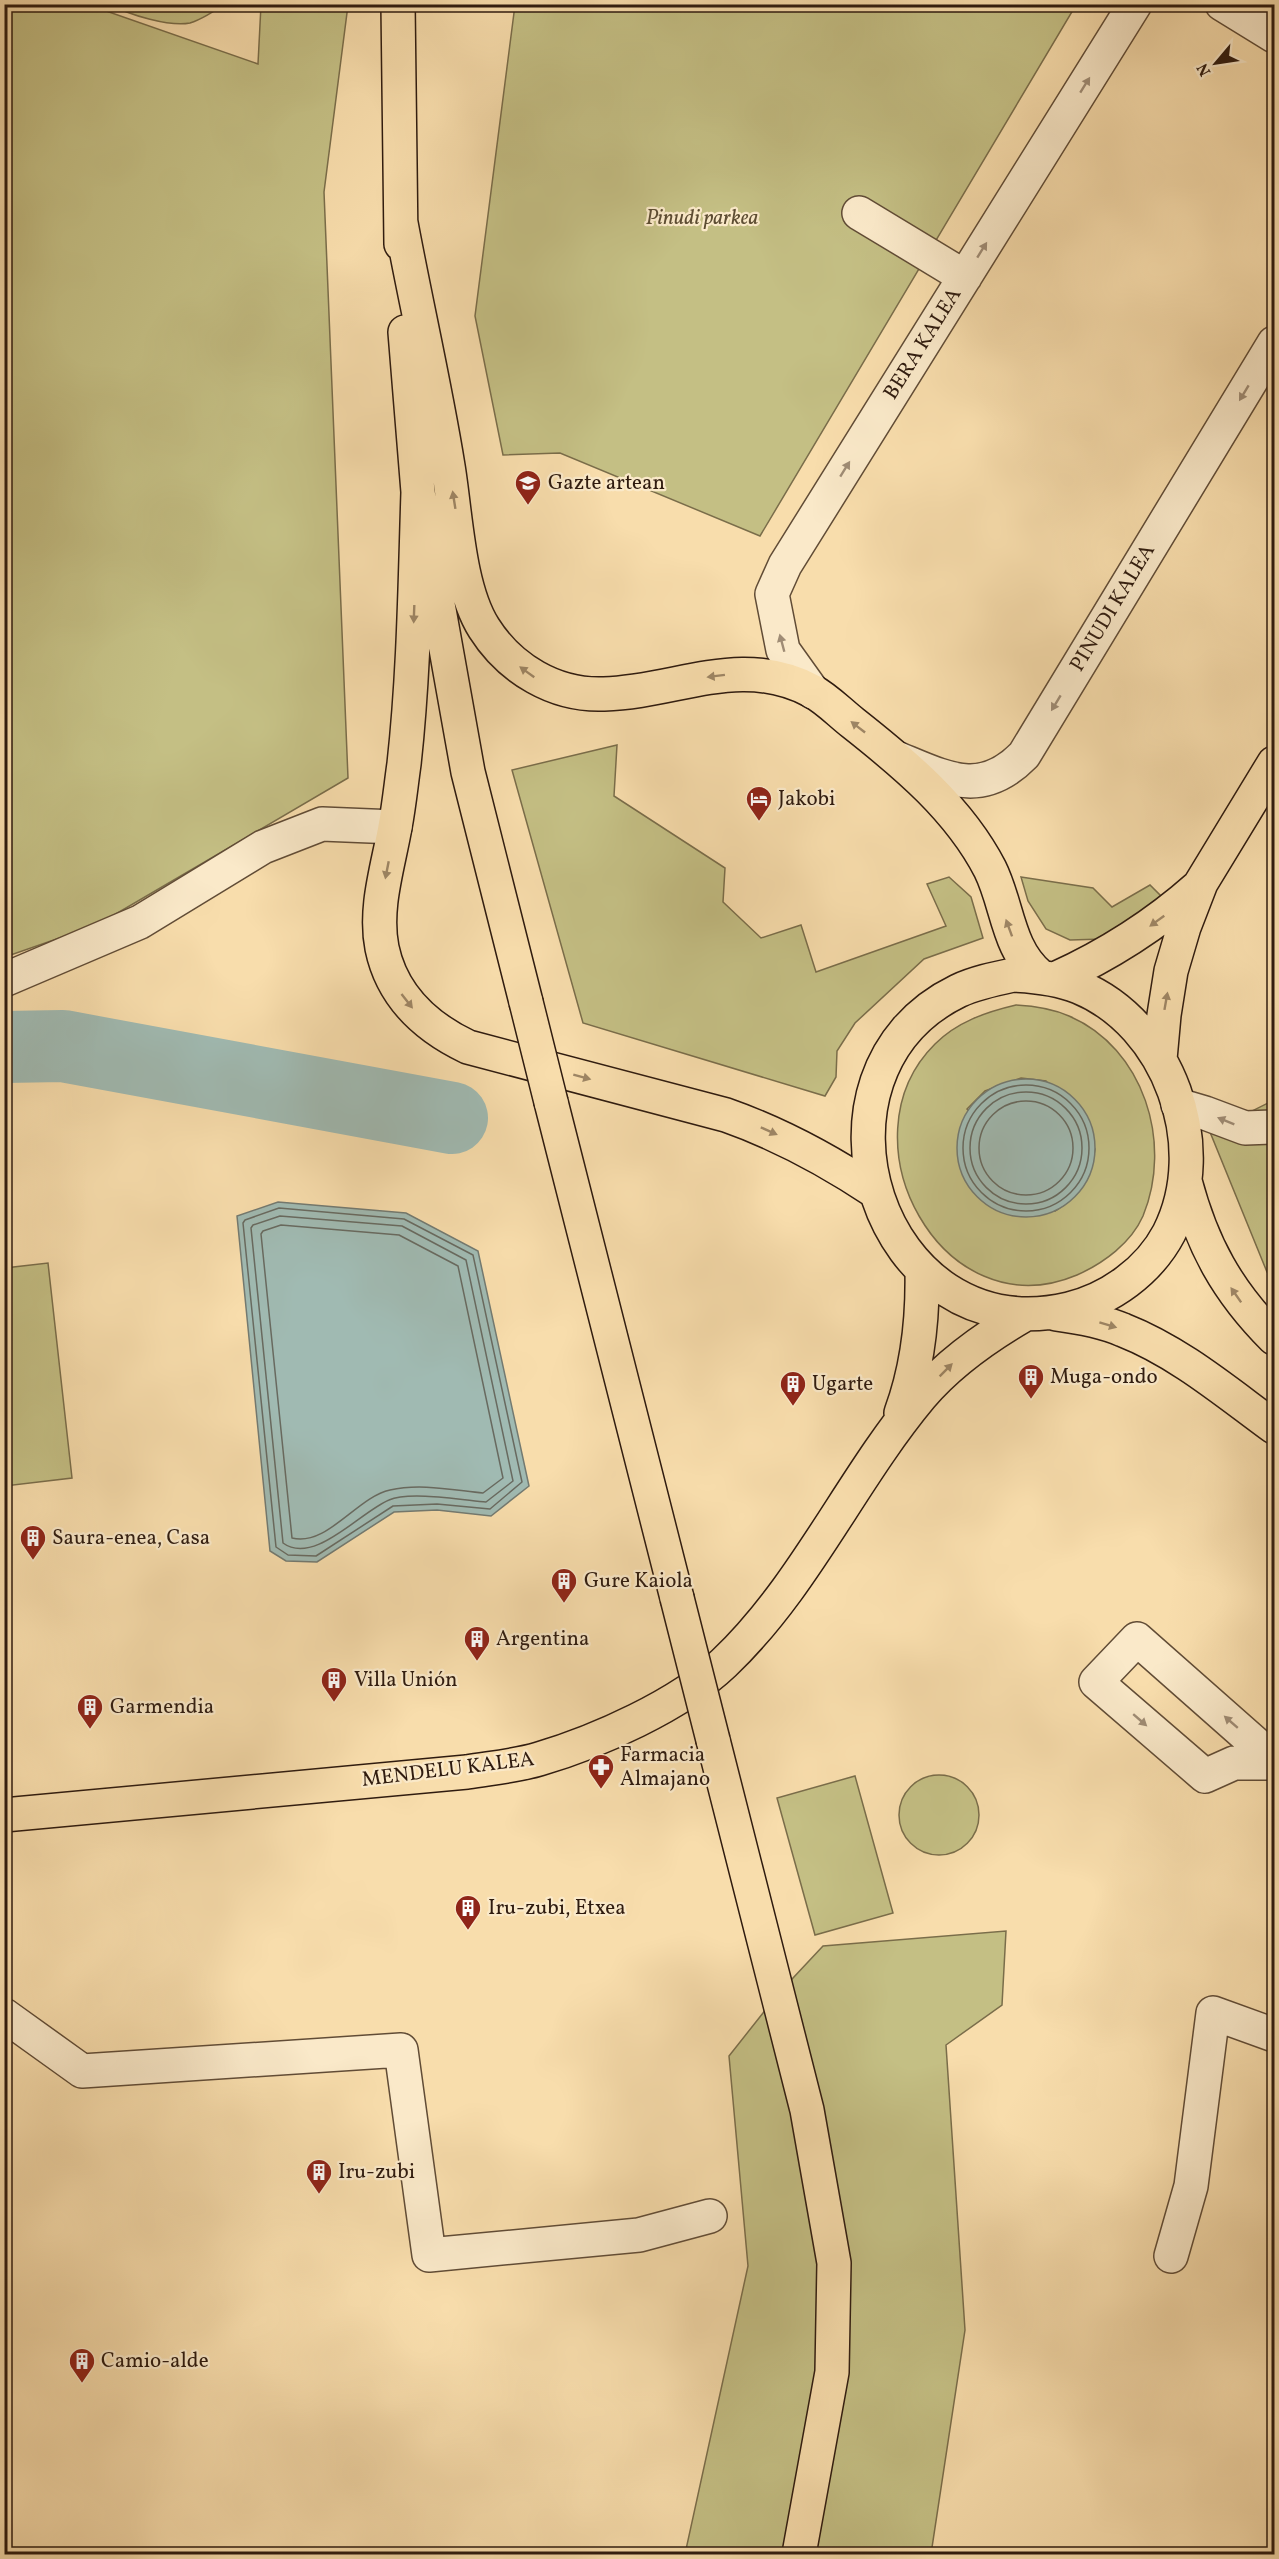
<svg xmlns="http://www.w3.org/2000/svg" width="1279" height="2559" viewBox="0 0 1279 2559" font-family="Vollkorn,serif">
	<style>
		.green { fill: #c4bf84; stroke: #7a6d4a; stroke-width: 1.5; fill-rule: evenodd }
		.water { fill: #a0bab2; stroke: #737a71; stroke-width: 1.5 }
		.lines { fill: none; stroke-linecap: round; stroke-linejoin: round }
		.shore { stroke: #686a60; stroke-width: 1.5 }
		.river { stroke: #a0bab2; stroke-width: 72 }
		.minor-casing { stroke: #614c36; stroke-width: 36 }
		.major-casing { stroke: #2f1b0f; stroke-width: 36 }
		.minor { stroke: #fae9c9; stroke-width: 33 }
		.major { stroke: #f8ddac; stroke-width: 33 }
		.major-bridge-casing { stroke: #2f1b0f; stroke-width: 36; stroke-linecap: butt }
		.major-bridge { stroke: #f8ddac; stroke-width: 33 }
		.oneway { fill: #9f8c75 }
		.oneway2 { fill: #9e8665 }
		.labels { text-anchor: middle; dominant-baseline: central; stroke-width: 4.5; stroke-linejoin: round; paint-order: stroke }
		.park-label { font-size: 21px; font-style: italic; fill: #5c4c32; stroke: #fae9c9 }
		.street-label { font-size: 21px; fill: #2f1b0f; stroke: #fae9c9 }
		.poi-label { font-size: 21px; fill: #2f1b0f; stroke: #fae9c9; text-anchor: start }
	</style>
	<rect width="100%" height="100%" fill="#f8ddac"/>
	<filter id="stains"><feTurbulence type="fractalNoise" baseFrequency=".00333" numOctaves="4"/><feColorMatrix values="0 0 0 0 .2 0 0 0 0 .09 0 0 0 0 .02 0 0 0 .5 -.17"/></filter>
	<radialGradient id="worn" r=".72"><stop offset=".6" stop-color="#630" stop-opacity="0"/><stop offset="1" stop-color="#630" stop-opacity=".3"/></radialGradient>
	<!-- green -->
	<path class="green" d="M 4,5 L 89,5 L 258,64 L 261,5 L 348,5 L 324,192 L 348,778 L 97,925 L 5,957 Z
		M 112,5 L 223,5 C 215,11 200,20 190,23 C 170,27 129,15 112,5 Z
		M 515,5 L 1076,5 L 760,536 L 560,453 L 503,455 L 475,316 Z
		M 617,745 L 614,796 L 725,868 L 723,902 L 761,938 L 801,925 L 816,972 L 946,926 L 927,884 L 949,877 L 971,897 L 983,938 L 924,959 L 855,1023 L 837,1051 L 836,1077 L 825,1096 L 583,1023 L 512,770 Z
		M 1021,877 L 1093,888 L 1112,907 L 1150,885 L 1162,897 L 1103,939 L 1070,940 L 1046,929 L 1028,901 Z
		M 1016,1005 C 1034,1006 1051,1008 1069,1016 C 1144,1048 1173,1143 1143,1216 C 1131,1243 1104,1263 1077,1275 C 942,1332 839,1139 935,1044 C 957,1022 986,1012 1016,1005 ZM 1021,1078 L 1046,1081 L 1095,1149 C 1092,1177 1079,1197 1055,1211 L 967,1109 L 985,1091 Z
		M 1274,1100 L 1274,1278 L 1267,1272 L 1210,1132 Z
		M 48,1263 L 72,1478 L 5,1486 L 5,1268 Z
		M899 1815a40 40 0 1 1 80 0a40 40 0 1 1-80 0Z
		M 855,1776 L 893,1913 L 815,1935 L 777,1798 Z
		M 1006,1931 L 1002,2005 L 946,2045 L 965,2330 L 931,2554 L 685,2554 L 748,2266 L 729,2056 L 778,1994 L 823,1946 Z"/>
	<!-- water -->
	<path class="water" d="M957 1148a69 69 0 1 1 138 0a69 69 0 1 1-138 0Z
		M 278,1202 L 406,1213 L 478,1251 L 529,1486 L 491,1516 L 437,1510 L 394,1512 L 317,1562 L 286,1561 L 270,1551 L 237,1216 Z"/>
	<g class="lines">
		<!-- shore -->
		<path class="shore" d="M963 1148a63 63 0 1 1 126 0a63 63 0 1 1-126 0Z
			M970 1148a56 56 0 1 1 112 0a56 56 0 1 1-112 0Z
			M979 1148a47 47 0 1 1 94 0a47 47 0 1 1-94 0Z
			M 279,1208 L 404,1219 L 473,1255 L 522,1482 L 490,1509 L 437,1504 L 393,1506 L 316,1556 L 288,1555 L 276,1547 L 243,1223 L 245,1220 Z
			M 280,1216 L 402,1226 L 466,1260 L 513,1481 L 486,1502 C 463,1500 409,1491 389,1500 C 360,1512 314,1566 283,1543 L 251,1228 L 253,1225 Z
			M 281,1225 L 399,1235 L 458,1266 L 503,1478 L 483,1493 C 453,1490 420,1483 390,1490 C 357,1497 327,1547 292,1538 L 261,1234 L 263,1231 Z"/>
		<!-- river -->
		<path class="river" d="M 4,1047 L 63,1046 L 452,1118"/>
		<!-- minor casing -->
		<g class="minor-casing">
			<path id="minor" d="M 1222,4 L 1274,36
				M 859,213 L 965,277
				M 813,692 L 783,650 L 772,594 L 785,565 L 1135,4
				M 899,759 C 947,779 982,798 1024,755 L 1274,343
				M 4,980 L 140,922 L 263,847 L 322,824 L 395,827
				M 1178,1105 L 1205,1113 L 1245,1128 L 1274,1127
				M 1274,1760 L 1137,1639 L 1096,1682 L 1205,1776 L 1234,1763 L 1274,1763
				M 4,2015 L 82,2071 L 401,2050 L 429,2255 L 639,2235 L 710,2216
				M 1171,2256 L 1191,2186 L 1213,2013 L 1274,2035"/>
		</g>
		<!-- major casing -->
		<g class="major-casing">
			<path id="major" d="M 398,4 L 401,244
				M 401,223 C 416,304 435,385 448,466 C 456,514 458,587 484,628 C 510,669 555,696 604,694 C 678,692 740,653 812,691 C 827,699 840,713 853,723 C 905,764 959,809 990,869 C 1008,905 1007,949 1040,976
				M 405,332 L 418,492 L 468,772 L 526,1002
				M 418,492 C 415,583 414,674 404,764 C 401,785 399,806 395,827 C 388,867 374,908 382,948 C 392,996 426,1027 468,1047 L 726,1115 C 780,1134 828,1160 876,1192
				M 1013,975 C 1035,976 1057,978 1079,987 C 1169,1024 1213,1146 1169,1233 C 1149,1271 1110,1299 1069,1309 C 877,1354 789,1073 958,991 C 975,983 994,979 1013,975 Z
				M 1055,979 C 1108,955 1154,926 1198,887
				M 1160,1059 L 1164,1015 L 1171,971 L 1184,927 L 1201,883 L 1274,763
				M 551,1102 L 677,1598
				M 1185,1181 C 1202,1245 1227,1291 1274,1338
				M 1056,1314 C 1079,1317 1102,1321 1123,1330 C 1179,1352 1226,1392 1274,1427
				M 901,1413 C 918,1367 923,1320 922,1271
				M 713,1740 L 807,2110 L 834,2263 L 832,2372 L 799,2554
				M 4,1815 L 467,1772 C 491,1768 516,1766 539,1759 C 597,1742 680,1705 724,1663 C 805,1586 850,1481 921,1396 C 950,1362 986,1337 1024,1315"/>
		</g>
		<!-- minor -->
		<use href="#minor" class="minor"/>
		<!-- major -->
		<use href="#major" class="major"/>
		<!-- major-bridge casing -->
		<g class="major-bridge-casing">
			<path id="major-bridge" d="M 526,1002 L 551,1102
				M 677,1598 L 713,1740"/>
		</g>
		<!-- major-bridge -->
		<use href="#major-bridge" class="major-bridge"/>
	</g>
	<!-- one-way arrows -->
	<defs><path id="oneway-solid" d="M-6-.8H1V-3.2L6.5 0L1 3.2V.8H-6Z" transform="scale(1.5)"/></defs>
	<g class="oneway">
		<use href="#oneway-solid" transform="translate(1085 85) rotate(-58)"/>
		<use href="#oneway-solid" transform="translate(982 250) rotate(-58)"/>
		<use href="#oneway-solid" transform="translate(1244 393) rotate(121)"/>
		<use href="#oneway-solid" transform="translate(845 469) rotate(-58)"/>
		<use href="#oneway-solid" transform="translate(782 643) rotate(-105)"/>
		<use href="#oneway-solid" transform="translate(1056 703) rotate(121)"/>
		<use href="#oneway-solid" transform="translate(1226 1121) rotate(-158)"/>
		<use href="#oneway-solid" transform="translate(1140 1720) rotate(41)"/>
		<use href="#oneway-solid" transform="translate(1231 1722) rotate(-139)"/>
	</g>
	<g class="oneway2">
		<use href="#oneway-solid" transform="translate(454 500) rotate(-99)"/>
		<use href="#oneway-solid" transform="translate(414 614) rotate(92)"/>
		<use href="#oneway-solid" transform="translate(527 672) rotate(-144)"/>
		<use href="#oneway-solid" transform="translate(716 676) rotate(173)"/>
		<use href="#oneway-solid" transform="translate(858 727) rotate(-142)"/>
		<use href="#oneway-solid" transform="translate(387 870) rotate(101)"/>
		<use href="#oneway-solid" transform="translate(1157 921) rotate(144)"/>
		<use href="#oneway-solid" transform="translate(1009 928) rotate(-110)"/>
		<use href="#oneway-solid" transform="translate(407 1001) rotate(52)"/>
		<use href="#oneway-solid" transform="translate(1166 1001) rotate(-80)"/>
		<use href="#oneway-solid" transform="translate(582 1077) rotate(15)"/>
		<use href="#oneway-solid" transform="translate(769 1131) rotate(24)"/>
		<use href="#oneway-solid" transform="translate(1236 1295) rotate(-125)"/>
		<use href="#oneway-solid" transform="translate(1108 1325) rotate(17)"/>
		<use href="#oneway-solid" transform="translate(946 1370) rotate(-45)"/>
	</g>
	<!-- icons -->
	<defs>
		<g id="school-pin" transform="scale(1.35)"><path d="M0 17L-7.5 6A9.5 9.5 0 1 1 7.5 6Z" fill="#8f2418" stroke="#fae9c9"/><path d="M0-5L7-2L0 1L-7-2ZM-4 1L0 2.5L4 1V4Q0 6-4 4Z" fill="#fff"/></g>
		<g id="hotel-pin" transform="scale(1.35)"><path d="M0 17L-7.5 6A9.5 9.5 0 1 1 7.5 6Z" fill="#8f2418" stroke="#fae9c9"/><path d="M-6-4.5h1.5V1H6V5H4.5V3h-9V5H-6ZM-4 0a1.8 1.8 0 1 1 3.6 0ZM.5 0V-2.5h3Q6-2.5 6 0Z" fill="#fff"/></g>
		<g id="building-pin" transform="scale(1.35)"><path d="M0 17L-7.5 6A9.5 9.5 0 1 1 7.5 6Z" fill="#8f2418" stroke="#fae9c9"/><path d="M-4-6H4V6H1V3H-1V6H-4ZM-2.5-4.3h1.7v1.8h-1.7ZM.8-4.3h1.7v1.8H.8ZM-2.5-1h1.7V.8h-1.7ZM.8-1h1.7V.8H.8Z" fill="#fff"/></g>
		<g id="pharmacy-pin" transform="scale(1.35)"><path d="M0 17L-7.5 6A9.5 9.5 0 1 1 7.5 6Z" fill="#8f2418" stroke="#fae9c9"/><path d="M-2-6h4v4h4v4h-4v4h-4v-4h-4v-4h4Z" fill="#fff"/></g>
	</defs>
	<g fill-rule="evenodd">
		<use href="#school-pin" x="528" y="483"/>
		<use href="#hotel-pin" x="759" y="799"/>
		<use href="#building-pin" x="1031" y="1377"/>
		<use href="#building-pin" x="793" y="1384"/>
		<use href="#building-pin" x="33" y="1538"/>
		<use href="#building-pin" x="564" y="1581"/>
		<use href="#building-pin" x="477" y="1639"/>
		<use href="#building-pin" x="334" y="1680"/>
		<use href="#building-pin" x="90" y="1707"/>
		<use href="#pharmacy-pin" x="601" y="1767"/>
		<use href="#building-pin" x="468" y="1908"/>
		<use href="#building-pin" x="319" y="2172"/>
		<use href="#building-pin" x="82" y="2361"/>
	</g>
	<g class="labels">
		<!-- park labels -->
		<g class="park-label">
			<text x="702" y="218">Pinudi parkea</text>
		</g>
		<!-- street labels -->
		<g class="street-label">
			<text transform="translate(923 344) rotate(-58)">BERA KALEA</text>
			<text transform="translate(1113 608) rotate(-59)">PINUDI KALEA</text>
			<text transform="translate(448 1770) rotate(-7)">MENDELU KALEA</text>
		</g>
		<!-- poi labels -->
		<g class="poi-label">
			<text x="548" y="483">Gazte artean</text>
			<text x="778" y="799">Jakobi</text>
			<text x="1050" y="1377">Muga-ondo</text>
			<text x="812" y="1384">Ugarte</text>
			<text x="52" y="1538">Saura-enea, Casa</text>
			<text x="584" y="1581">Gure Kaiola</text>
			<text x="496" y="1639">Argentina</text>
			<text x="354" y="1680">Villa Unión</text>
			<text x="110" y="1707">Garmendia</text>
			<text x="620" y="1755">Farmacia<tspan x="620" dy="24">Almajano</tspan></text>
			<text x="488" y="1908">Iru-zubi, Etxea</text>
			<text x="338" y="2172">Iru-zubi</text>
			<text x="101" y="2361">Camio-alde</text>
		</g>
	</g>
	<!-- margin -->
	<rect width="1279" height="2559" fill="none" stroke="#f8ddac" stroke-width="24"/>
	<rect x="6" y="6" width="1267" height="2547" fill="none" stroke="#2f1b0f" stroke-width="3"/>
	<rect x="12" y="12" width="1255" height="2535" fill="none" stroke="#2f1b0f" stroke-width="1.5"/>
	<!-- north arrow -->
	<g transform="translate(1216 63) rotate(241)" stroke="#fae9c9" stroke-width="4.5" paint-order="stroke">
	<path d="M0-4.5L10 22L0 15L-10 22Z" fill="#2f1b0f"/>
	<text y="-9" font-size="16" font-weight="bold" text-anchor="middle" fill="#2f1b0f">N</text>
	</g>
	<rect width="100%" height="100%" filter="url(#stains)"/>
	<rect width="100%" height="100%" fill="url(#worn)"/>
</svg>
